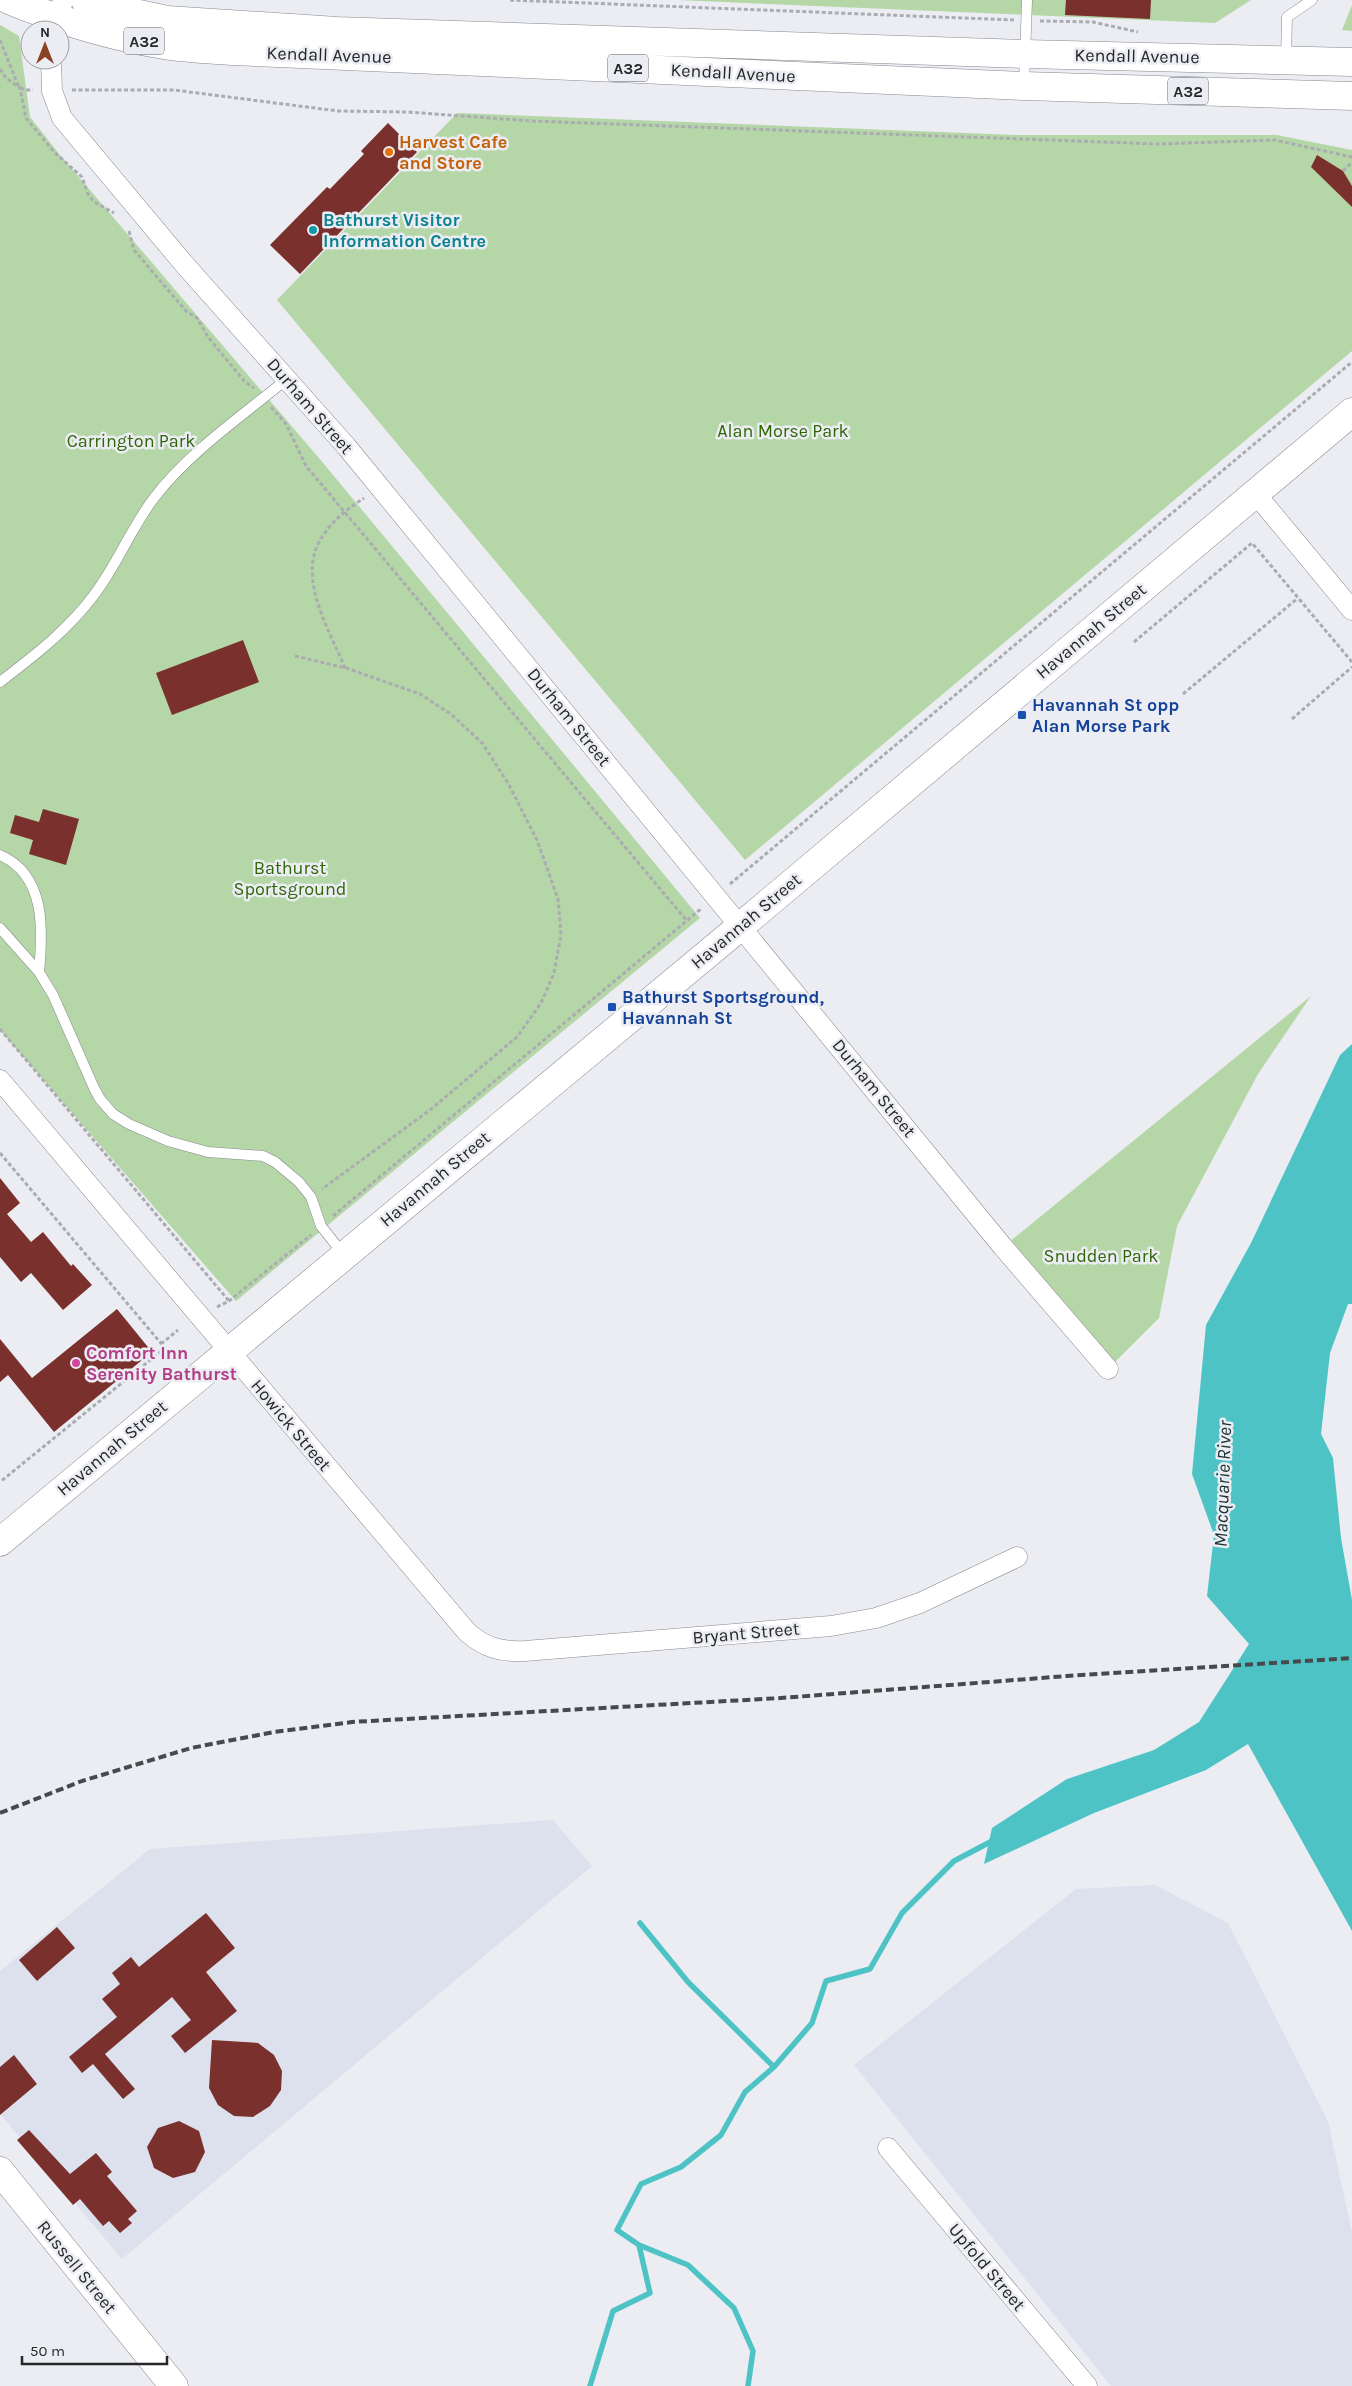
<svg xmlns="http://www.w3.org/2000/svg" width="1352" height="2386" viewBox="0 0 1352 2386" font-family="Karla,sans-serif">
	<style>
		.built { fill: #dde1ed }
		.green { fill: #b5d6a7 }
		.water { fill: #4ec3c5 }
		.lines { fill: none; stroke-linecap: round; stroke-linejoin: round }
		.stream { stroke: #4ec3c5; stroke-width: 5.5 }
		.building { fill: #7a302c }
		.lane-casing { stroke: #88898e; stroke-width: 11 }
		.street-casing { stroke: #88898e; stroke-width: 21 }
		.secondary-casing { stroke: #88898e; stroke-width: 29 }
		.highway-casing { stroke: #88898e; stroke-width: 29 }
		.path { stroke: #abacb1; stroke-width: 3; stroke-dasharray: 4 2.5; stroke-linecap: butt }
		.lane { stroke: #fff; stroke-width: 10 }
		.street { stroke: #fff; stroke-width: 20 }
		.secondary { stroke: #fff; stroke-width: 28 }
		.highway { stroke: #fff; stroke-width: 28 }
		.rail { stroke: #48494c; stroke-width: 4; stroke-dasharray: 8 4; stroke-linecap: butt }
		.food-dot { fill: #e8710a; stroke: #ebedf3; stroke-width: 2 }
		.culture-dot { fill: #0f9aa8; stroke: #ebedf3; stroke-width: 2 }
		.transit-dot { fill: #1a4fb4; stroke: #ebedf3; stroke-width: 2 }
		.hotel-dot { fill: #d1479c; stroke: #ebedf3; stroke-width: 2 }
		.labels { text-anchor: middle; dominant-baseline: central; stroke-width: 5; stroke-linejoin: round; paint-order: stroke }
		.shield { fill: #ebedf3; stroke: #616266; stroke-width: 1 }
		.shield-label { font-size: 16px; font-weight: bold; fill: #262729 }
		.street-label { font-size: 18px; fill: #262729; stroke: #ebedf3 }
		.food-label { font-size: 18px; font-weight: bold; fill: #c56008; stroke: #ebedf3; text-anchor: start }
		.culture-label { font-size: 18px; font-weight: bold; fill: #0d838f; stroke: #ebedf3; text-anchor: start }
		.park-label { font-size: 18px; fill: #2f6706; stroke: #ebedf3 }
		.transit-label { font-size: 18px; font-weight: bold; fill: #164399; stroke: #ebedf3; text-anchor: start }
		.hotel-label { font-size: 18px; font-weight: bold; fill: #b23c85; stroke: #ebedf3; text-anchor: start }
		.water-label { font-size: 19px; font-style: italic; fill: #1a2f30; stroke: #ebedf3 }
	</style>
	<rect width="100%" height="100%" fill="#ebedf3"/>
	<!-- built -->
	<path class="built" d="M 553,1820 L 592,1866 L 122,2259 L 0,2114 L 0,1971 L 150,1849 Z
		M 1155,1885 L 1228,1923 L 1328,2121 L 1352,2232 L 1352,2386 L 1111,2386 L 854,2065 L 1076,1889 Z"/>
	<!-- green -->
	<path class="green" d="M 677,0 L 1251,0 L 1215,23 Z
		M 1352,5 L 1352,31 L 1342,30 Z
		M 0,25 L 19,36 L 30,117 L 60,155 L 324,464 L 700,918 L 236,1301 L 0,1030 Z
		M 457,113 L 1016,135 L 1277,135 L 1352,150 L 1352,351 L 745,860 L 277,300 Z
		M 1311,996 L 1258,1074 L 1177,1226 L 1159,1318 L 1108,1369 L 1003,1247 Z"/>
	<!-- water -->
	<path class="water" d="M 1352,1044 L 1352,1304 L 1348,1304 L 1330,1353 L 1321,1434 L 1333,1458 L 1341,1538 L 1352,1600 L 1352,1931 L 1248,1744 L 1206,1770 L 1094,1813 L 984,1864 L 992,1828 L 1067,1779 L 1154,1750 L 1199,1722 L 1249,1644 L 1207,1596 L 1214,1535 L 1192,1474 L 1206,1325 L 1251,1243 L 1340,1055 Z"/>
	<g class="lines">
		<!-- stream -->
		<path class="stream" d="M 640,1923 L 688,1982 L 774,2067
			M 590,2386 L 613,2311 L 650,2293 L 639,2245
			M 748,2386 L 753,2351 L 734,2308 L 688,2265 L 639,2245 L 617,2230 L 641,2184 L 681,2167 L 721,2135 L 745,2092 L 774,2067 L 812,2023 L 826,1981 L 870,1969 L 902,1913 L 954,1861 L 994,1840"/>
	</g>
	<!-- building -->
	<path class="building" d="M 1066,0 L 1151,0 L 1150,19 L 1065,15 Z
		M 388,123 L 417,152 L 300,274 L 270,245 L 327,187 L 330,189 L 364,154 L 361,151 Z
		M 1317,155 L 1343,171 L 1352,186 L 1352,207 L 1311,167 Z
		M 243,640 L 259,682 L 172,715 L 156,673 Z
		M 43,809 L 79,819 L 66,865 L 29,854 L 33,840 L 10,833 L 15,815 L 39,822 Z
		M 0,1178 L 20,1203 L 7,1214 L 31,1242 L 43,1232 L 71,1266 L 73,1264 L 92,1285 L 63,1310 L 31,1273 L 21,1282 L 0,1257 Z
		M 117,1309 L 152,1352 L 54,1432 L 8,1375 L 0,1382 L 0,1339 L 32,1378 Z
		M 206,1913 L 235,1948 L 206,1972 L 237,2011 L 185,2053 L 171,2036 L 191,2020 L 172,1997 L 105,2054 L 135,2089 L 123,2099 L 93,2064 L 82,2073 L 69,2057 L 117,2017 L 102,1999 L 120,1984 L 112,1973 L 131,1957 L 139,1967 Z
		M 57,1927 L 75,1948 L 37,1981 L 19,1960 Z
		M 212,2040 L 258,2043 L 274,2055 L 282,2071 L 281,2090 L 270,2106 L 253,2117 L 234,2116 L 218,2105 L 209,2088 Z
		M 14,2055 L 37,2084 L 0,2115 L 0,2067 Z
		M 179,2121 L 199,2131 L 205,2152 L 195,2172 L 173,2178 L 154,2168 L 147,2147 L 158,2128 Z
		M 29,2130 L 70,2174 L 96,2153 L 112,2172 L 107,2176 L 137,2211 L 128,2219 L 132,2223 L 120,2233 L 109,2221 L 103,2226 L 80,2199 L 73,2205 L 17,2140 Z"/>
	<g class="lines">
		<!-- lane casing -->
		<g class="lane-casing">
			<path id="lane" d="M 1286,59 L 1287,17 L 1312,0
				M 1024,85 L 1027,0
				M 0,682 C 35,655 67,631 94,595 C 117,565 131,528 154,498 C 188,453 243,415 287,379
				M 0,855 C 46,875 43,930 39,972
				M 0,928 L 39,972 L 53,995 L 94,1088 L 100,1099 L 113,1114 L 129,1124 L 168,1141 L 208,1152 L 263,1156 L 275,1162 L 299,1182 L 311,1197 L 321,1226 L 344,1255"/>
		</g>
		<!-- street casing -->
		<g class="street-casing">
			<path id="street" d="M 56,30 L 63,0
				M 51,60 L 52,91 L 62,118 L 184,264 L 346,446 L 1003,1247 L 1108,1369
				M 1255,493 L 1352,610
				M 0,1080 L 467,1632 C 485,1648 501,1652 525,1651 L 831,1626 L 876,1618 L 920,1603 L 1017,1557
				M 888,2148 L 1087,2386"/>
		</g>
		<!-- secondary casing -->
		<g class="secondary-casing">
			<path id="secondary" d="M 0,1542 L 741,926 L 1352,412
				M 0,2171 L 174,2386"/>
		</g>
		<!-- highway casing -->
		<g class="highway-casing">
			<path id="highway" d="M 9,0 C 60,21 109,36 164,45 C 186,49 210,49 233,51 L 1024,86 L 1352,96
				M 85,0 L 107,7 L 167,20 L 337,31 L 1025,54 L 1352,62"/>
		</g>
		<!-- path -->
		<path class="path" d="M 510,0 L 1014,20
			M 1040,21 L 1093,22 L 1138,32
			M 0,40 L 18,85 L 24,90 L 33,90
			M 0,69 L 6,78 L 20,88 L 26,118 L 54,152 L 82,177 L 88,194 L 94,202 L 114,213
			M 72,90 L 174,90 L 338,111 L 407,112 L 532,121 L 1158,144 L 1275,140 L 1352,157
			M 1343,171 L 1352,162
			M 129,231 L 134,250 L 186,311 L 197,318 L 208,337 L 245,382 L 254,388
			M 271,407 L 286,424 L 306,466 L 687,921
			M 1134,642 L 1252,543 L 1352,662
			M 295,656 L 346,668 L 420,694 L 452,715 L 483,744 L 509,785 L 537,840 L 558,899 L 561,935 L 554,973 L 541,1003 L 517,1037 L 430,1110 L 322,1189
			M 345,668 C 329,629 294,574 324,534 C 334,519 349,508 364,498
			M 1183,694 L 1298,598
			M 1292,719 L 1352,667
			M 730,884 L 1352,362
			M 0,1029 L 229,1301
			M 0,1153 L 165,1348 L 0,1482
			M 333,1216 L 702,908
			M 217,1307 L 229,1301 L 311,1235
			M 161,1344 L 178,1330"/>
		<!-- lane -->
		<use href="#lane" class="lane"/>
		<!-- street -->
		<use href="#street" class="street"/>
		<!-- secondary -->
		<use href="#secondary" class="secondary"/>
		<!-- highway -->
		<use href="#highway" class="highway"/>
		<!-- rail -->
		<path class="rail" d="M 0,1813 L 82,1781 L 191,1748 L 274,1732 L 352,1722 L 781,1698 L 1067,1676 L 1352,1658"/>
	</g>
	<!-- markers -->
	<circle class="food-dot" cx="389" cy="152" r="5"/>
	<circle class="culture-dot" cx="313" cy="230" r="5"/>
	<g class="transit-dot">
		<rect x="1017" y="710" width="10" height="10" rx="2.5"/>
		<rect x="607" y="1002" width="10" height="10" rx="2.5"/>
	</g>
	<circle class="hotel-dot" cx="76" cy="1363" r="5"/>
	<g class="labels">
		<!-- shield labels -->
		<g class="shield">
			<rect x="124" y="27.5" width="40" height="27" rx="4"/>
			<rect x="608" y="54.5" width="40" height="27" rx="4"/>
			<rect x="1168" y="77.5" width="40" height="27" rx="4"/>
		</g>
		<g class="shield-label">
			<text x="144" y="41">A32</text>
			<text x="628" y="68">A32</text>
			<text x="1188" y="91">A32</text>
		</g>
		<!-- street labels -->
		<g class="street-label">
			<text transform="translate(329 55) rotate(2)">Kendall Avenue</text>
			<text transform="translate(1137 56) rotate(1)">Kendall Avenue</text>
			<text transform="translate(733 73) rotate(3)">Kendall Avenue</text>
			<text transform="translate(310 406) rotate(49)">Durham Street</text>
			<text transform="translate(1091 631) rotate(-40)">Havannah Street</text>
			<text transform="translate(569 717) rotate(51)">Durham Street</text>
			<text transform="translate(746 921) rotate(-40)">Havannah Street</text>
			<text transform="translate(874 1088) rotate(51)">Durham Street</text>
			<text transform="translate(435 1179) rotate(-40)">Havannah Street</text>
			<text transform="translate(291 1425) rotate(50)">Howick Street</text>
			<text transform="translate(112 1448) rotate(-40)">Havannah Street</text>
			<text transform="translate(746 1633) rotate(-5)">Bryant Street</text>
			<text transform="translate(77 2267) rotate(51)">Russell Street</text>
			<text transform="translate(987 2267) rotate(50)">Upfold Street</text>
		</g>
		<!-- food labels -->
		<g class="food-label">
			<text x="399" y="142">Harvest Cafe<tspan x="399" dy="21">and Store</tspan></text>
		</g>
		<!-- culture labels -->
		<g class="culture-label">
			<text x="323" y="220">Bathurst Visitor<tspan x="323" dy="21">Information Centre</tspan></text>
		</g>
		<!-- park labels -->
		<g class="park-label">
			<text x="783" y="431">Alan Morse Park</text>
			<text x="131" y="441">Carrington Park</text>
			<text x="290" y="868">Bathurst<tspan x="290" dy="21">Sportsground</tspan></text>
			<text x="1101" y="1256">Snudden Park</text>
		</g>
		<!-- transit labels -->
		<g class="transit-label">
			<text x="1032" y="705">Havannah St opp<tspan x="1032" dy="21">Alan Morse Park</tspan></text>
			<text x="622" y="997">Bathurst Sportsground,<tspan x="622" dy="21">Havannah St</tspan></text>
		</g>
		<!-- hotel labels -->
		<g class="hotel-label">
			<text x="86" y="1353">Comfort Inn<tspan x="86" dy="21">Serenity Bathurst</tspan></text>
		</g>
		<!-- water labels -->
		<g class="water-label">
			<text transform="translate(1223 1484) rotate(-88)">Macquarie River</text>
		</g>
	</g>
	<!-- north arrow -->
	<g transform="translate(45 45)"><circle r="24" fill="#ebedf3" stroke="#9c9ea2"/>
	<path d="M0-4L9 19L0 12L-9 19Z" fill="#8b4224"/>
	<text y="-8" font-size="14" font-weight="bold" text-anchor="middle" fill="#262729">N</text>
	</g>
	<!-- scale -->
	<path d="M22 2356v8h145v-8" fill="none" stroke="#262729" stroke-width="2.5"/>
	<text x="30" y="2356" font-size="15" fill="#262729" stroke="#ebedf3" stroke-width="4" paint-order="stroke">50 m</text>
</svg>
